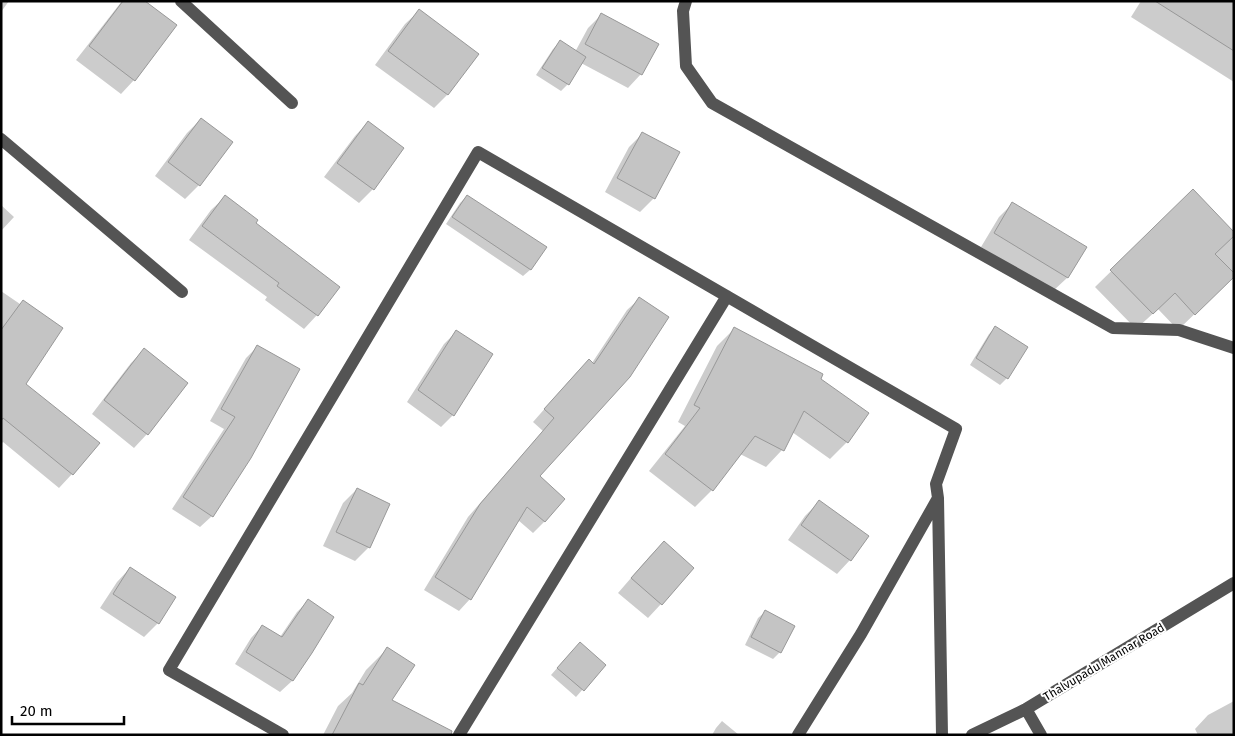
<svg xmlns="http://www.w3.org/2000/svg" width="1235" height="736" viewBox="0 0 1235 736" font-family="'Fira Sans',sans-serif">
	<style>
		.shadow { fill: #0003 }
		.building { fill: #c4c4c4; stroke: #989898 }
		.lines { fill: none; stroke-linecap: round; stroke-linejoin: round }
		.minor { stroke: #545454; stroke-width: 12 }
		.labels { text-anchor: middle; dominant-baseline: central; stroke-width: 4; stroke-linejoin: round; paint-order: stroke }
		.street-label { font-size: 12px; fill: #000; stroke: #fff }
	</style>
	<rect width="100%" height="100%" fill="#fff"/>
	<!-- shadow -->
	<path class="shadow" d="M 1,1 L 9,1 L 1,12 Z
		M 122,1 L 143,1 L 134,80 L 121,94 L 76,60 Z
		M 1141,1 L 1234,1 L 1234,82 L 1131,17 Z
		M 419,11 L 447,95 L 434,108 L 375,65 L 405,24 Z
		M 602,14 L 641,74 L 628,88 L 581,63 L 568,84 L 561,91 L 536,75 L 553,49 L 560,42 L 575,52 L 588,28 Z
		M 201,119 L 231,142 L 199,185 L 185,199 L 155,176 L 187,133 Z
		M 368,122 L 373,189 L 359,203 L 324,177 L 355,136 Z
		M 642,134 L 654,198 L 640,212 L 605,192 L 629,147 Z
		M 1193,191 L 1234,234 L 1234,276 L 1178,330 L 1158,309 L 1136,329 L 1095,287 Z
		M 467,196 L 545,247 L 530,270 L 523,276 L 446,224 L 460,203 Z
		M 225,197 L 254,223 L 317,315 L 304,329 L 265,300 L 267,297 L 189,240 L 211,210 Z
		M 1013,203 L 1085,248 L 1067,278 L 1053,291 L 981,247 L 999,217 Z
		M 1,205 L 14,217 L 1,231 Z
		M 1,291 L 20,304 L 23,301 L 23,383 L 72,474 L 59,488 L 3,442 L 1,444 Z
		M 639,299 L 539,477 L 564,499 L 544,522 L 533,533 L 518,520 L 470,599 L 459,611 L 424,590 L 468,517 L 543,431 L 533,422 L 577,372 L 592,363 L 627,310 Z
		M 996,327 L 1007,378 L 1000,385 L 970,365 L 989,334 Z
		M 734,329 L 819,379 L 847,442 L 830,459 L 792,432 L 782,450 L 766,467 L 740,454 L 712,490 L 695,507 L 649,471 L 685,426 L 678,422 L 717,346 Z
		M 456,332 L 492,354 L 453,415 L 441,427 L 407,402 L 444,344 Z
		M 258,346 L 212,516 L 200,527 L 172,509 L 224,429 L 210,421 L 246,358 Z
		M 144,350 L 147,434 L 134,448 L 92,414 L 131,363 Z
		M 357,489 L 369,547 L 355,561 L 323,546 L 343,503 Z
		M 819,502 L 850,560 L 837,574 L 788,540 L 805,516 Z
		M 664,543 L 661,604 L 648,618 L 618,593 L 650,556 Z
		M 130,568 L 158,623 L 144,637 L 100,608 L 117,582 Z
		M 308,601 L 311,652 L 292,681 L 280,692 L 235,664 L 251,638 L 262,626 L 280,637 L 297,612 Z
		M 765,612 L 780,652 L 773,659 L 745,645 L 758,618 Z
		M 387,649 L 391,701 L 415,735 L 323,735 L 338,706 L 352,693 L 366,670 Z
		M 573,650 L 604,665 L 576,697 L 551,675 Z
		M 1234,701 L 1234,735 L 1198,735 L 1195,729 L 1208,715 Z
		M 722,721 L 739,735 L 712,735 L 716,728 Z"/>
	<!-- building -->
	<path class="building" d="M 123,1 L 145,1 L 177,25 L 135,81 L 89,46 Z
		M 1155,1 L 1234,1 L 1234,51 Z
		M 419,9 L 479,54 L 448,95 L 388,51 Z
		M 601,13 L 659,44 L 642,75 L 585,44 Z
		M 560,40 L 586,57 L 569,85 L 542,68 Z
		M 201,118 L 233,142 L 200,186 L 168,162 Z
		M 368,121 L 404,148 L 374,190 L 337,163 Z
		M 642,132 L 680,152 L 655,199 L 617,178 Z
		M 1193,189 L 1234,232 L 1234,236 L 1215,254 L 1234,273 L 1234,277 L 1195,315 L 1175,293 L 1153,314 L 1110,270 Z
		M 225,195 L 258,220 L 256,223 L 340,287 L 318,316 L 277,286 L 279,283 L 202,226 Z
		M 467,195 L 547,247 L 531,270 L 452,217 Z
		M 1012,202 L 1087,247 L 1068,278 L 994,233 Z
		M 639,297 L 669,317 L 630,377 L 540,476 L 565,499 L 545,522 L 527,507 L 471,600 L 435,577 L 480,504 L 554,418 L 544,409 L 589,359 L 594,364 Z
		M 23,300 L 63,328 L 26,384 L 100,443 L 73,475 L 3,418 L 1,421 L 1,330 Z
		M 995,326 L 1028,347 L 1008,379 L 976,358 Z
		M 734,327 L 823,374 L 821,379 L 869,413 L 848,443 L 804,411 L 784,451 L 755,436 L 713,491 L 665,454 L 700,408 L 694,405 Z
		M 456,330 L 493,354 L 454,416 L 418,390 Z
		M 257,345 L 300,369 L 251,458 L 213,517 L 183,497 L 235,417 L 221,409 Z
		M 144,348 L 188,383 L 148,435 L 104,400 Z
		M 357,488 L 390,504 L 370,548 L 336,532 Z
		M 819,500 L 869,536 L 851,561 L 801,525 Z
		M 664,541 L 694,568 L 662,605 L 631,578 Z
		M 130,567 L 176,597 L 159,624 L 113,594 Z
		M 308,599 L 334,617 L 312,653 L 293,681 L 246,652 L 262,625 L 282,637 Z
		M 765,610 L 795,626 L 781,653 L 751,637 Z
		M 580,642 L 606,665 L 584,691 L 557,668 Z
		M 387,647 L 415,665 L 392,700 L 452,731 L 451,735 L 332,735 L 359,683 L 363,685 Z"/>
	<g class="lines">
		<!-- minor -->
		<path class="minor" d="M 181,1 L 292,103
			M 686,1 L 683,11 L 686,66 L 712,103 L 1113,328 L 1179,330 L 1234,348
			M 1,139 L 182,292
			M 1026,709 L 1041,735
			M 283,735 L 169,670 L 478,152 L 956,429 L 936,484 L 938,498 L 942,735
			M 459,735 L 727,296
			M 798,735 L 861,634 L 938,498
			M 972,735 L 1026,709 L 1234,583"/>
	</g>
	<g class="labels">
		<!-- street labels -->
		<g class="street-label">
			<text transform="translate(1104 662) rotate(-31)">Thalvupadu Mannar Road</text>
		</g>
	</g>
	<!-- border -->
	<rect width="1235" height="736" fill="none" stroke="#000000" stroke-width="5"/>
	<!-- scale -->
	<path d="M12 716v8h112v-8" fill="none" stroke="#000000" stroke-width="2.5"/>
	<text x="20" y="716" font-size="15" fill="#000000" stroke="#ffffff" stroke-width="4" paint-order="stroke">20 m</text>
</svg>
